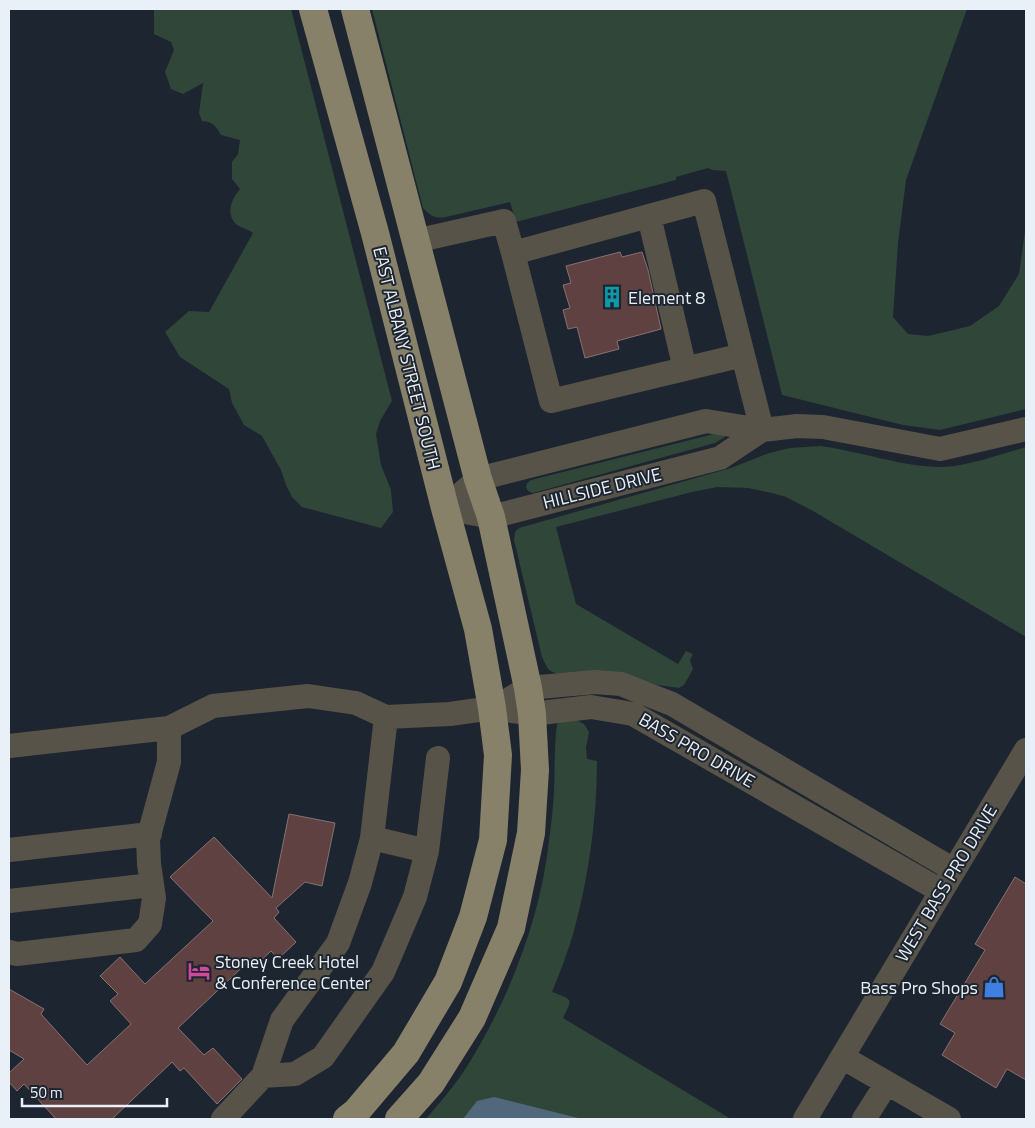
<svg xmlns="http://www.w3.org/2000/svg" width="1035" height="1128" viewBox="0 0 1035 1128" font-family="'Titillium Web',sans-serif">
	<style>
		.green { fill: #2f4639 }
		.water { fill: #51687c }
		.building { fill: #604141; stroke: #857271 }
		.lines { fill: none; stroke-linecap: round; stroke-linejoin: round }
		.minor { stroke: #575348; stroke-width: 24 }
		.major { stroke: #888169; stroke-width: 28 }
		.labels { text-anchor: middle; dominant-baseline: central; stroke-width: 4; stroke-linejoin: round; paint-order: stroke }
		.poi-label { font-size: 18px; fill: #eaf0f7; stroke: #1d2530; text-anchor: start }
		.street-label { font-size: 18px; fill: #eaf0f7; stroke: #1d2530 }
	</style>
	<rect width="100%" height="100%" fill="#1d2530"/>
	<!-- green -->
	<path class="green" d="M 154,9 L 291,9 L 392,401 L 380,421 L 376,434 L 381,465 L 391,490 L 393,512 L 381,528 L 302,507 L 292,497 L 286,485 L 281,470 L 262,436 L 244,425 L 232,403 L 229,389 L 180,357 L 165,332 L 189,311 L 209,312 L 253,233 C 248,229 238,227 235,223 C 225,211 233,198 240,189 L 232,179 L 232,162 L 238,154 L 240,140 L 221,135 C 216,126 213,122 202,121 L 199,113 L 203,83 L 183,94 L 171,89 L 165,72 L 174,50 L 171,42 L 154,34 Z
		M 372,9 L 967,9 L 906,180 L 898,243 L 893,317 L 908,334 L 928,336 L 970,326 L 999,306 L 1019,274 L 1026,224 L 1026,409 L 940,430 L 903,425 L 782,395 L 726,171 L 712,170 L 708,168 L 676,177 L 676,180 L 516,222 L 510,202 L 446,217 C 435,219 431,216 423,208 Z
		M 718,433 L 725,435 L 725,437 L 715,443 L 533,493 L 528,491 L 526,487 L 527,483 L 531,480 Z
		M 820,446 C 859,451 903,467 941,467 C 966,467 1001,454 1026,447 L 1026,637 L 813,511 L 786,497 L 772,493 L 748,488 L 717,487 L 692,492 L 556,527 L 576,604 L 678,664 L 686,651 L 693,654 L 690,660 L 693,669 L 684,685 L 679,688 L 658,685 L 625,674 L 562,674 C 548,673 548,669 542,657 L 514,540 L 515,532 L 519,528 L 731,468 L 769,453 L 790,448 Z
		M 572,718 L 584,724 L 589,732 L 586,748 L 587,759 L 597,761 C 597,818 589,875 574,931 C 568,952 560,972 552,992 C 573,1000 573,998 563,1018 L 731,1119 L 426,1119 C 438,1104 451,1090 462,1074 C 506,1007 540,922 549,841 C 551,825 553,809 554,792 C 555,769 554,747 557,724 L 561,720 Z"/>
	<!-- water -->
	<path class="water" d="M 494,1097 L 582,1119 L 463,1119 L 477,1101 Z"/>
	<!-- building -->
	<path class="building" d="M 620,252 L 622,257 L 642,252 L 648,270 L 661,329 L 617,341 L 619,349 L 585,358 L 577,327 L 568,329 L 563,310 L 570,308 L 563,285 L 571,283 L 566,266 Z
		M 289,814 L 335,823 L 322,886 L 305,882 L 276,908 L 279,912 L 274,918 L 296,942 L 278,959 L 271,951 L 255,966 L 250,960 L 178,1028 L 204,1055 L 213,1048 L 242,1079 L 217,1104 L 184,1068 L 180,1071 L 172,1062 L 112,1119 L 56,1119 L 24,1084 L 17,1091 L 9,1082 L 9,1073 L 24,1059 L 9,1050 L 9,989 L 44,1009 L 41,1014 L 87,1065 L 131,1024 L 110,1001 L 118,994 L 100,976 L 120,957 L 145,984 L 213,921 L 170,877 L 214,837 L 272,898 Z
		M 1015,877 L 1026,884 L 1026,1080 L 1007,1069 L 996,1088 L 942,1055 L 955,1033 L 940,1024 L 985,950 L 975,944 Z"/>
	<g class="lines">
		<!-- minor -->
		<path class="minor" d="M 649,216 L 685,369
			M 415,241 L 504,221 L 513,253
			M 743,355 L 551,401 L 513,253 L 704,201 L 762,430
			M 445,508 L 491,517 L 720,458 L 762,430 L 797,426 L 823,427 L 940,449 L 1026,429
			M 445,508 L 478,479 L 706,421 L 762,430
			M 511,698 L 528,688 L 595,682 L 621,684 L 672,704 L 954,870
			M 9,746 L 169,728 L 213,706 L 308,696 L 356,703 L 386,717 L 450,714 L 492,708 L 532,714 L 591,707 L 633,714 L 941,891
			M 372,838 L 427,851
			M 9,850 L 150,834
			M 9,901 L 152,885
			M 9,952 L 17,954 L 136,940 L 150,924 L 154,898 L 149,864 L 148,839 L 169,762 L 169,728
			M 842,1057 L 949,1119
			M 263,1076 L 295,1074 L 323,1057 L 383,972 L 415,897 L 427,851 L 438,758
			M 223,1119 L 263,1076 L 282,1020 L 338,943 L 360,883 L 372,838 L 386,717
			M 805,1119 L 1026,750
			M 864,1119 L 887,1083"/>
		<!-- major -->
		<path class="major" d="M 313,9 L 375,233 L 445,508 L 478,629 L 492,708 L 498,755 L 493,840 L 473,917 L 448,982 L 406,1053 L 356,1112 L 347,1119
			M 355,9 L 478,479 L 491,517 L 528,688 L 532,714 L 535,770 L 531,833 L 511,928 L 472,1018 L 431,1083 L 399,1119"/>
	</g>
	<!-- icons -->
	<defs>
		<g id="building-bare" transform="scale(1.725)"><path d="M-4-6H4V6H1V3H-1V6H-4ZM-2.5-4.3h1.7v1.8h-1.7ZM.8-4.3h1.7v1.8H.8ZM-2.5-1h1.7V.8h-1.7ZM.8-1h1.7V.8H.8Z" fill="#0f9aa8" stroke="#1d2530" stroke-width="2.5" paint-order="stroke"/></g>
		<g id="hotel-bare" transform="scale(1.725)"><path d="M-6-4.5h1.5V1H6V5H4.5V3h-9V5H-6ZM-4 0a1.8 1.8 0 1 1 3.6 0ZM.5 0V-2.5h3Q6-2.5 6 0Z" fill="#d1479c" stroke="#1d2530" stroke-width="2.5" paint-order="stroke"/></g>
		<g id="shop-bare" transform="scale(1.725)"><path d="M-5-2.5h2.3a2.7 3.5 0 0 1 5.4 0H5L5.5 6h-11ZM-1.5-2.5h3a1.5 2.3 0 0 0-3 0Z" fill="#3f7fe0" stroke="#1d2530" stroke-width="2.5" paint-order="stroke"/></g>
	</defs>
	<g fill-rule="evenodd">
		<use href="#building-bare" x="612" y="297"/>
		<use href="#hotel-bare" x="199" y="971"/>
		<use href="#shop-bare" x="994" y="987"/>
	</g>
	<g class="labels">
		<!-- poi labels -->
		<g class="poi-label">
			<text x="628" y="297">Element 8</text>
			<text x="215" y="961">Stoney Creek Hotel<tspan x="215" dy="21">&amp; Conference Center</tspan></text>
			<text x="978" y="987" text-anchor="end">Bass Pro Shops</text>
		</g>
		<!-- street labels -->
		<g class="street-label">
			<text transform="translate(407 358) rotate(76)">EAST ALBANY STREET SOUTH</text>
			<text transform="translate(602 488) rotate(-14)">HILLSIDE DRIVE</text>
			<text transform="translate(697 750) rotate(30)">BASS PRO DRIVE</text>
			<text transform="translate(946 883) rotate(-59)">WEST BASS PRO DRIVE</text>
		</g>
	</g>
	<!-- border -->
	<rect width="1035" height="1128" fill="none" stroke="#eaf0f7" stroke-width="20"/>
	<!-- scale -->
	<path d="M22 1098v8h145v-8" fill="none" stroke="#eaf0f7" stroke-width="2.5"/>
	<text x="30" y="1098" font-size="15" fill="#eaf0f7" stroke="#1d2530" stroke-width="4" paint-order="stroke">50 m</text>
</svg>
